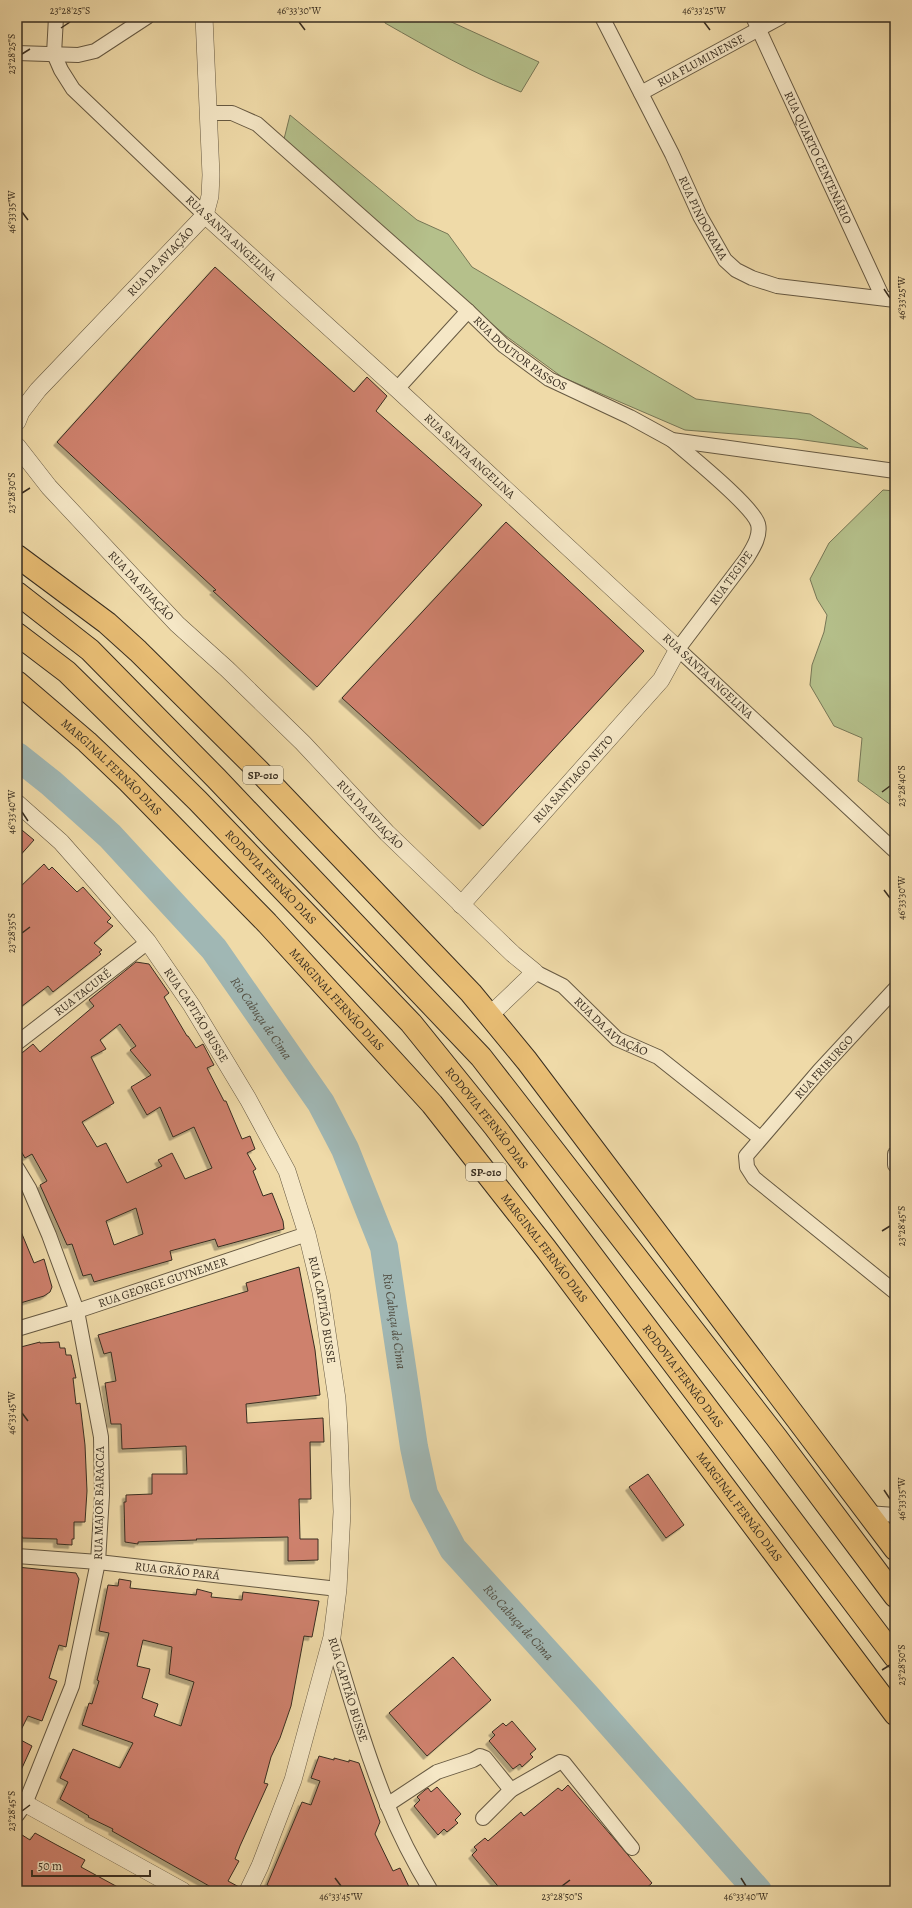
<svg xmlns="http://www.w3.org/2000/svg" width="912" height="1908" viewBox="0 0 912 1908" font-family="Alegreya,serif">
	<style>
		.green { fill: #b5c08b; stroke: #777756 }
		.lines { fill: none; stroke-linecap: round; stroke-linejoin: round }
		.river { stroke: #a0b7b4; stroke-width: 28 }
		.building { fill: #ce816d; stroke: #392e20; fill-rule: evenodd; filter: url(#shadow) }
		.minor-casing { stroke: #665942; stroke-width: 16 }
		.tertiary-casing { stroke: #665942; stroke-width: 18 }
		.trunk-casing { stroke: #392e20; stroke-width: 24 }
		.motorway-casing { stroke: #392e20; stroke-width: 24 }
		.minor { stroke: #f5e7c6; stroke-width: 14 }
		.tertiary { stroke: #f5e7c6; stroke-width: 17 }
		.trunk { stroke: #e8bd74; stroke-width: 22 }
		.motorway { stroke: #e8bd74; stroke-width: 22 }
		.ticks { fill: none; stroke: #392e20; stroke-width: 1.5 }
		.labels { text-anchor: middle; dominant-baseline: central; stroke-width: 4; stroke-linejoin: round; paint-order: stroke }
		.shield { fill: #f5e7c6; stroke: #716652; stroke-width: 1 }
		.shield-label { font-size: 11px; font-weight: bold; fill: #392e20 }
		.street-label { font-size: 12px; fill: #392e20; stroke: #f5e7c6 }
		.water-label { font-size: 13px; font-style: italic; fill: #535045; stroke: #f5e7c6 }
		.neatline { fill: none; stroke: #392e20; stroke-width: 1.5 }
		.ticks-label { font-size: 10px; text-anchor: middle; fill: #392e20 }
	</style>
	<defs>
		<filter id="shadow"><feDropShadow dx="-3.5" dy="3.5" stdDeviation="0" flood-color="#0004"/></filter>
	</defs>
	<rect width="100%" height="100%" fill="#efdaa8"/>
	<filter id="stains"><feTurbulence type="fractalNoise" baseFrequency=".005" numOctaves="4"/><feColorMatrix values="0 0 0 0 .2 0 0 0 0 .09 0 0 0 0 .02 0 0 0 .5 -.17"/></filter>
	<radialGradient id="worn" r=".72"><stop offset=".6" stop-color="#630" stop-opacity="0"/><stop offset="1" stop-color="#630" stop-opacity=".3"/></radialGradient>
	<!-- green -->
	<path class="green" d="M 384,17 L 444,17 L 445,19 L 539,62 L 521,92 C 474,74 429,48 385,23 Z
		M 290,115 L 417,220 L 448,234 L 472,267 L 696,399 L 810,414 L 868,449 L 797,439 L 685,430 L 562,377 L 506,336 L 344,195 L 284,139 Z
		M 883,490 L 895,491 L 895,808 L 858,781 L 862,738 L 834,726 L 810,685 L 812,665 L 824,632 L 827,615 L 817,599 L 810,579 L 829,543 Z"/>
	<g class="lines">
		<!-- river -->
		<path class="river" id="s1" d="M 17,756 L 51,783 L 110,836 L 214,949 L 321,1103 L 345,1149 L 384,1247 L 414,1447 L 424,1494 L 453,1549 L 588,1698 L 758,1891"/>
	</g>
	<!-- building -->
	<path class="building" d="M 215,267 L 354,392 L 367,377 L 387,396 L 376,411 L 482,505 L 317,687 L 213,591 L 216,590 L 57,442 Z
		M 506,522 L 644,651 L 483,826 L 342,698 Z
		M 17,826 L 34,840 L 17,859 Z
		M 44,864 L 49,870 L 52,867 L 77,892 L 83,887 L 111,918 L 107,922 L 113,926 L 94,943 L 102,950 L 99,952 L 101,954 L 53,992 L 48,986 L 17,1010 L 17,890 Z
		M 136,962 L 149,964 L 169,993 L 164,997 L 187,1036 L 188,1036 L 196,1048 L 203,1044 L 214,1065 L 207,1068 L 224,1101 L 226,1101 L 242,1139 L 250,1136 L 255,1149 L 247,1153 L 256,1169 L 253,1171 L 263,1196 L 272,1193 L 283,1221 L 284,1229 L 218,1247 L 215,1239 L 170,1251 L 172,1260 L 94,1282 L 91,1274 L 83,1276 L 72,1244 L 67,1245 L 40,1185 L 47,1181 L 32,1154 L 25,1158 L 17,1144 L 17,1057 L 33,1044 L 40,1052 L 94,1006 L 89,1000 ZM 120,1024 L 136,1046 L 130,1050 L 151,1075 L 131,1087 L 147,1115 L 160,1107 L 173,1137 L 194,1127 L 212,1168 L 185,1179 L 172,1153 L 158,1160 L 162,1166 L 127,1183 L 106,1143 L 97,1147 L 82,1122 L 114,1103 L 91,1057 L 106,1049 L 100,1040 ZM 136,1208 L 143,1234 L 114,1245 L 106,1221 Z
		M 17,1222 L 34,1263 L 44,1259 L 52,1287 L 50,1292 L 44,1296 L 17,1304 Z
		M 299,1267 L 315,1350 L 320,1395 L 246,1404 L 247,1423 L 323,1418 L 324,1442 L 310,1442 L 311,1499 L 299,1499 L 300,1539 L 318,1539 L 318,1560 L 288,1561 L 288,1537 L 196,1539 L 197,1540 L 138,1542 L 138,1544 L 125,1542 L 124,1502 L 126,1502 L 126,1495 L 152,1494 L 152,1474 L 187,1474 L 186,1446 L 122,1449 L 121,1424 L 111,1424 L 105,1383 L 116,1381 L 111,1352 L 104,1354 L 98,1335 L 248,1291 L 246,1283 Z
		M 40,1342 L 40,1343 L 59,1342 L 60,1348 L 65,1348 L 66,1355 L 71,1355 L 76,1378 L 73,1378 L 76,1404 L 80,1403 L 85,1445 L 87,1491 L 85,1522 L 74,1522 L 74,1539 L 72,1539 L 72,1545 L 57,1544 L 57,1539 L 22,1538 L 22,1536 L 17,1535 L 17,1348 Z
		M 648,1474 L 684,1525 L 666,1538 L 629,1487 Z
		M 17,1567 L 76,1573 L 79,1579 L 66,1647 L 59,1645 L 49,1678 L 57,1681 L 42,1721 L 28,1716 L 17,1738 L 32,1746 L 17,1779 Z
		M 119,1579 L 131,1581 L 130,1588 L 196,1595 L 197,1589 L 212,1593 L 211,1597 L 242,1600 L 243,1592 L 319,1601 L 312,1637 L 304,1636 L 291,1706 L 280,1738 L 271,1757 L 264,1783 L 268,1784 L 240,1846 L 235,1859 L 239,1861 L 228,1881 L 239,1887 L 238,1891 L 218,1891 L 112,1831 L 113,1829 L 88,1817 L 89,1816 L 60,1799 L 68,1782 L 60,1778 L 73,1749 L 120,1768 L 133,1743 L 82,1725 L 89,1703 L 92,1704 L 99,1681 L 97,1680 L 109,1633 L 99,1631 L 108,1585 L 118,1586 ZM 143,1640 L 172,1647 L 169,1674 L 194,1682 L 181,1726 L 154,1716 L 158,1704 L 142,1698 L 150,1669 L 137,1666 Z
		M 453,1657 L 491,1700 L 427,1756 L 389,1713 Z
		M 512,1721 L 536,1749 L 530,1754 L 533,1757 L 522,1767 L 520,1764 L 513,1769 L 489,1741 L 495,1735 L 492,1732 L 503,1723 L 506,1726 Z
		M 319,1756 L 334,1760 L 334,1758 L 349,1762 L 349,1760 L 359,1763 L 380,1822 L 375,1834 L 393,1871 L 400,1868 L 411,1891 L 279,1891 L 267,1885 L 302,1802 L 311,1805 L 320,1781 L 311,1778 Z
		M 568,1785 L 652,1883 L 643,1891 L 502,1891 L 472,1855 L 477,1850 L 474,1847 L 485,1838 L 488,1841 L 521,1812 L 524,1816 L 558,1788 L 562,1791 Z
		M 437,1787 L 461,1814 L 455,1820 L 458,1823 L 447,1832 L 444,1829 L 438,1835 L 414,1806 L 420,1800 L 417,1797 L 425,1790 L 428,1788 L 431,1792 Z
		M 19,1833 L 30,1840 L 35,1833 L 55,1844 L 85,1860 L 81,1867 L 125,1891 L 17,1891 L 17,1845 Z"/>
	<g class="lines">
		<!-- minor casing -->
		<g class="minor-casing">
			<g id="minor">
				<path d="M 56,17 L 54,54 L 61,70 L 73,89 L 205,215"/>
				<path id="s2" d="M 602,17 L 672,154 L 700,216 L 725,260 L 736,270 L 752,278 L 777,286 L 895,300"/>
				<path id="s3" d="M 753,17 L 883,298"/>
				<path d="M 17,53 L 78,55 L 95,51 L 147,17"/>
				<path id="s4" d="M 641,93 L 781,17"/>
				<path id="s5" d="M 209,113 L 232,113 L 257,124 L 468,311 L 503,345 L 549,379 L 630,417 L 672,440 L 895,471"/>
				<path d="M 397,389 L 468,311"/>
				<path d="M 672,440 C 688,454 753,506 758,524 C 761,536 753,548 747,558 L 678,649 L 895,851"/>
				<path id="s6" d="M 535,972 L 563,986 L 617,1039 L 658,1057 L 760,1138"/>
				<path d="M 895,989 L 819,1071 L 746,1156 L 747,1167 L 754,1178 L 895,1292"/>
				<path id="s7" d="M 17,1043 L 148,942"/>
				<path d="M 895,1154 L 895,1165"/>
				<path d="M 17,1168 L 29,1188 L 49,1235 L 77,1311 L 101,1437 L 102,1495 L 98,1562 L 72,1686 L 25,1804 L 17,1815"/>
				<path id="s8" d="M 17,1329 L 77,1311 L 307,1234"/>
				<path d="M 867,1513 L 895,1515"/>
				<path id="s9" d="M 17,1556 L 98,1562 L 338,1589"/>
				<path id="s10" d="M 332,1637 C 349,1693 365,1750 387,1804 C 399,1834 414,1863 431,1891"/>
				<path d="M 387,1805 L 437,1772 L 473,1760 L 480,1756 L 485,1758 L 511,1790"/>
				<path d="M 483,1818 L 511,1790 L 560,1762 L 564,1763 L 632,1848"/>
			</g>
		</g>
		<!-- tertiary casing -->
		<g class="tertiary-casing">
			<g id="tertiary">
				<path id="s11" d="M 205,215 L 397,389 L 678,649 L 661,680 L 461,905"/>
				<path id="s12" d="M 17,422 L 21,412 L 38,390 L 205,215 L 210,196 L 211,175 L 204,17"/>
				<path id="s13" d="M 17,446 L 49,487 L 177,624 L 227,669 L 303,743 L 387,833 L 513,954 L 535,972 L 490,1015"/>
				<path id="s14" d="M 17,803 L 61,842 L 91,876 L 148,942 L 192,1006 L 248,1099 L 287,1171 L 307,1234 L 321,1292 L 337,1399 L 339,1432 L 342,1512 L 338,1589 L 332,1637 L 293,1780 L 260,1866 L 248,1891"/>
				<path d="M 17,1799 L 183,1891"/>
			</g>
		</g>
		<!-- trunk casing -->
		<g class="trunk-casing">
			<g id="trunk">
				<path d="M 17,556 L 107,623 L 138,651 L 259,771 L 471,993 L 527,1061 L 895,1549"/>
				<path id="s15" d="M 17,682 L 87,742 L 128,781 L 267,923 L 432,1104 L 546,1249 L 895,1714"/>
			</g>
		</g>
		<!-- motorway casing -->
		<g class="motorway-casing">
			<g id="motorway">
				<path d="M 17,593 L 90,650 L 216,778 L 481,1057 L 776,1437 L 895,1596"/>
				<path id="s16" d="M 17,634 L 67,672 L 198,801 L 411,1023 L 495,1127 L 895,1657"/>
			</g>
		</g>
		<!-- minor -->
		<use href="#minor" class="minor"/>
		<!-- tertiary -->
		<use href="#tertiary" class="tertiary"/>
		<!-- trunk -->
		<use href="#trunk" class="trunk"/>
		<!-- motorway -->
		<use href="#motorway" class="motorway"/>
	</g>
	<!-- ticks -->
	<path class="ticks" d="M 299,22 L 305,30M 704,22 L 710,30M 61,28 L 70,22M 22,54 L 30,49M 22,212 L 28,220M 884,289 L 890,298M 22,493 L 30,488M 882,792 L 890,786M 22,812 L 28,821M 884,890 L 890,898M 22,933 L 30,927M 882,1231 L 890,1226M 22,1413 L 28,1421M 884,1490 L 890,1499M 882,1670 L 890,1665M 22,1811 L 30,1805M 335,1878 L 341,1886M 741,1878 L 746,1886M 562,1886 L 570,1880"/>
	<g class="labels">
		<!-- shield labels -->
		<g class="shield">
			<rect x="243" y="766" width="40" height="18" rx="3"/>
			<rect x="466" y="1163" width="40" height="18" rx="3"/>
		</g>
		<g class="shield-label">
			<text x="263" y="775">SP-010</text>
			<text x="486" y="1172">SP-010</text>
		</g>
		<!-- street labels -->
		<g class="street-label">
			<text stroke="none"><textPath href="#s4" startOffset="68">RUA FLUMINENSE</textPath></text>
			<text stroke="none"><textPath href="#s3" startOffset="155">RUA QUARTO CENTENÁRIO</textPath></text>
			<text stroke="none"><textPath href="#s2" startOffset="225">RUA PINDORAMA</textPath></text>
			<text transform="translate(231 238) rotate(43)">RUA SANTA ANGELINA</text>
			<text stroke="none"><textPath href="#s12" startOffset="216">RUA DA AVIAÇÃO</textPath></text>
			<text stroke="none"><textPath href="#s5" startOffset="400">RUA DOUTOR PASSOS</textPath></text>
			<text stroke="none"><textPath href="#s11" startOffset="358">RUA SANTA ANGELINA</textPath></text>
			<text transform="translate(731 578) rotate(-54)">RUA TEGIPE</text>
			<text stroke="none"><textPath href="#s13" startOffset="187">RUA DA AVIAÇÃO</textPath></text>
			<text transform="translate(708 676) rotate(43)">RUA SANTA ANGELINA</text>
			<text stroke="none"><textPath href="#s15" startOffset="127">MARGINAL FERNÃO DIAS</textPath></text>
			<text transform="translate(573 779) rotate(-48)">RUA SANTIAGO NETO</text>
			<text stroke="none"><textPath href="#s13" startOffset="511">RUA DA AVIAÇÃO</textPath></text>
			<text stroke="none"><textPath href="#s16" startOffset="352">RODOVIA FERNÃO DIAS</textPath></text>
			<text stroke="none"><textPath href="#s7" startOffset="83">RUA TACURÉ</textPath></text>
			<text stroke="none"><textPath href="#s15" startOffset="451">MARGINAL FERNÃO DIAS</textPath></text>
			<text stroke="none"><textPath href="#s14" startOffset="279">RUA CAPITÃO BUSSE</textPath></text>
			<text stroke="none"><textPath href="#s6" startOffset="95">RUA DA AVIAÇÃO</textPath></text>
			<text transform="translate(824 1067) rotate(-48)">RUA FRIBURGO</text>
			<text stroke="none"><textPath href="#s16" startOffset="676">RODOVIA FERNÃO DIAS</textPath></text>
			<text stroke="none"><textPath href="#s15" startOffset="775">MARGINAL FERNÃO DIAS</textPath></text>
			<text stroke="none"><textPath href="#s8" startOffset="153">RUA GEORGE GUYNEMER</textPath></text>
			<text stroke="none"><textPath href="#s14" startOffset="603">RUA CAPITÃO BUSSE</textPath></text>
			<text stroke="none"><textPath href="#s16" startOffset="1000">RODOVIA FERNÃO DIAS</textPath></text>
			<text transform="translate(99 1503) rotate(-89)">RUA MAJOR BARACCA</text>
			<text stroke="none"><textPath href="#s15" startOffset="1099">MARGINAL FERNÃO DIAS</textPath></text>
			<text stroke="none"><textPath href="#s9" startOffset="161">RUA GRÃO PARÁ</textPath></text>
			<text stroke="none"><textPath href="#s10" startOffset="55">RUA CAPITÃO BUSSE</textPath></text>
		</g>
		<!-- water labels -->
		<g class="water-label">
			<text stroke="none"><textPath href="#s1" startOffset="360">Rio Cabuçu de Cima</textPath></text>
			<text stroke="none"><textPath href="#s1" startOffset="696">Rio Cabuçu de Cima</textPath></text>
			<text stroke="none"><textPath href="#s1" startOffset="1032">Rio Cabuçu de Cima</textPath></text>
		</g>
	</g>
	<!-- margin -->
	<rect width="912" height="1908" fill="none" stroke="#efdaa8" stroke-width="44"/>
	<!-- scale -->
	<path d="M32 1870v6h118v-6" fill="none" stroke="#392e20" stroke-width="2"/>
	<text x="38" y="1870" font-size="12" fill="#392e20" stroke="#f5e7c6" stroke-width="3" paint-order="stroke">50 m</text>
	<rect x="22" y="22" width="868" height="1864" class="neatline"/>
	<g class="ticks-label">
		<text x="70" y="14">23°28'25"S</text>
		<text x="299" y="14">46°33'30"W</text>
		<text x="704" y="14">46°33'25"W</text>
		<text transform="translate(11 54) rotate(-90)" y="4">23°28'25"S</text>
		<text transform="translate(11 212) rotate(-90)" y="4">46°33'35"W</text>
		<text transform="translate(901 298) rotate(-90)" y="4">46°33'25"W</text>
		<text transform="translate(11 493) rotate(-90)" y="4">23°28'30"S</text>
		<text transform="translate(901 786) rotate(-90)" y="4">23°28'40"S</text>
		<text transform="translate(11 812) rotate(-90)" y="4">46°33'40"W</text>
		<text transform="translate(901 898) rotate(-90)" y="4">46°33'30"W</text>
		<text transform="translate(11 933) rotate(-90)" y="4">23°28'35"S</text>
		<text transform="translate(901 1226) rotate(-90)" y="4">23°28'45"S</text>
		<text transform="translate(11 1413) rotate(-90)" y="4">46°33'45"W</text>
		<text transform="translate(901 1499) rotate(-90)" y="4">46°33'35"W</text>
		<text transform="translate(901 1665) rotate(-90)" y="4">23°28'50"S</text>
		<text transform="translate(11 1811) rotate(-90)" y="4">23°28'45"S</text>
		<text x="341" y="1900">46°33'45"W</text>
		<text x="562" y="1900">23°28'50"S</text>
		<text x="746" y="1900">46°33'40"W</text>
	</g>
	<rect width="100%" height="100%" filter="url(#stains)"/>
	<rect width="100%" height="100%" fill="url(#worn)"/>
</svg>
